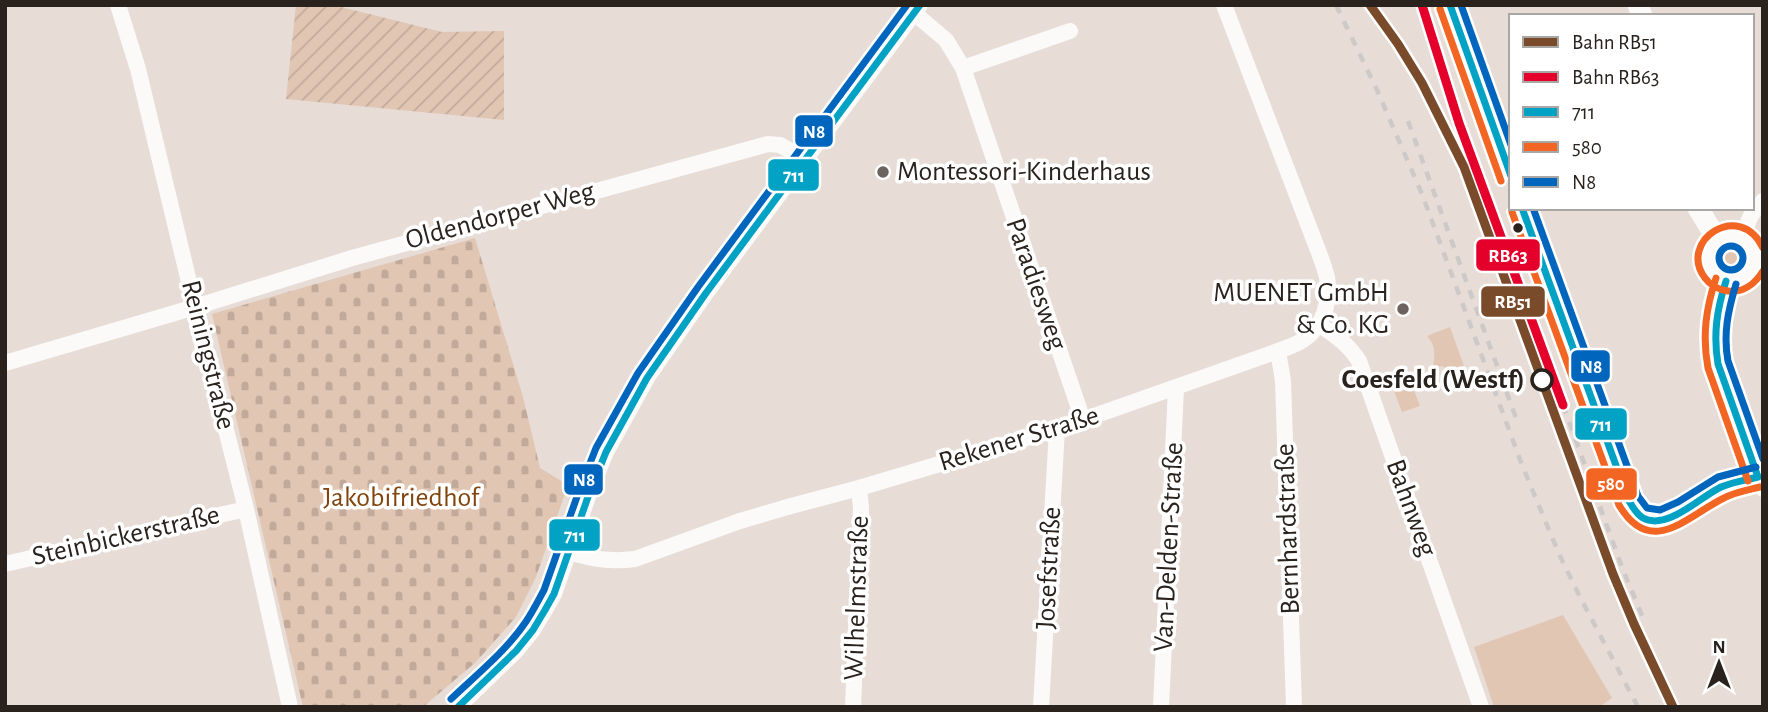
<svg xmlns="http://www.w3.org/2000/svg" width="1768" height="712" viewBox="0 0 1768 712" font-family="'Alegreya Sans',sans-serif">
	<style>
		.grass { fill: #e2c6b4 }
		.cemetery { fill: url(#cemetery-stones) }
		.garden { fill: url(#garden-furrows) }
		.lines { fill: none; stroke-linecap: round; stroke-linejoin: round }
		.street { stroke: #fbfaf9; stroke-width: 16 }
		.secondary { stroke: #fbfaf9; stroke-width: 21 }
		.rail { stroke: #ccc9c8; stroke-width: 4.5; stroke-dasharray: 9 9; stroke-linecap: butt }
		.bus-1-casing { stroke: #fff; stroke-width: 12 }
		.bus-2-casing { stroke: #fff; stroke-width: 12 }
		.bus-3-casing { stroke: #fff; stroke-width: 12 }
		.bus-1 { stroke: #02a2c5; stroke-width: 7 }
		.bus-2 { stroke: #f26522; stroke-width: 7 }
		.bus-3 { stroke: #0065bd; stroke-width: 7 }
		.rail-1-casing { stroke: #fff; stroke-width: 14 }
		.rail-2-casing { stroke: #fff; stroke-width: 14 }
		.rail-1 { stroke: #7a4b2a; stroke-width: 9 }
		.rail-2 { stroke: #e4002b; stroke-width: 9 }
		.poi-dot { fill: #6c635e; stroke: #fff; stroke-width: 2.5 }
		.bus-dot { fill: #29221d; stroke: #fff; stroke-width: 2.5 }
		.stop-dot { fill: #fff; stroke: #29221d; stroke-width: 3.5 }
		.labels { text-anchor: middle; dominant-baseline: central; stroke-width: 7; stroke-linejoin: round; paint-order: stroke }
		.poi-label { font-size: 28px; fill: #29221d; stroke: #fff; text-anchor: start }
		.street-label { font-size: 28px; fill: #29221d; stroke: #fff }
		.stop-label { font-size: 28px; font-weight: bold; fill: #29221d; stroke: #fff; text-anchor: end }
		.park-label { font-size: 28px; fill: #81440c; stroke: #fff }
		.line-badge { stroke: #fff; stroke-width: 2.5 }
		.badge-label { font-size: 19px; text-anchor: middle; font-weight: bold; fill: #fff }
	</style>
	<defs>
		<pattern id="cemetery-stones" width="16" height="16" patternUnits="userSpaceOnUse" patternTransform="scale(1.75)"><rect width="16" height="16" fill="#e2c6b4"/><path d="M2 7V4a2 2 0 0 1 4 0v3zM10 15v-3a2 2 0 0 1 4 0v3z" fill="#c2aa9a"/></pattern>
		<pattern id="garden-furrows" width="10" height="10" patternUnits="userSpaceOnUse" patternTransform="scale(1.75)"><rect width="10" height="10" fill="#e2c6b4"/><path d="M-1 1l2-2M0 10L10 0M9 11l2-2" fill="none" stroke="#c2aa9a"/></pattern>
	</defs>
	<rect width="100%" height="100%" fill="#e7dcd6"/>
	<!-- grass -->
	<path class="grass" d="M1719 259a12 12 0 1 1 24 0a12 12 0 1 1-24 0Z
		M 1450,327 L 1464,366 L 1452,371 L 1442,366 L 1433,367 C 1435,354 1436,346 1427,336 Z
		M 1410,380 L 1420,406 L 1402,412 L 1392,386 Z
		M 1563,615 L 1612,698 L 1599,707 L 1494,707 L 1474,647 Z"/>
	<!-- cemetery -->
	<path class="cemetery" d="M 475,238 L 523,397 L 540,468 L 568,485 L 536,577 L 516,617 L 476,662 L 423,707 L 303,707 L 212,314 Z"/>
	<!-- garden -->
	<path class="garden" d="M 296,5 L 333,5 L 442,32 L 504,31 L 504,120 L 286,99 Z"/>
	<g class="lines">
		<!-- street -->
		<path class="street" d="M 118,5 L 138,69 L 195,307 L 246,509 L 290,707
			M 914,13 L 946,40 L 963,68 L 1083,420
			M 963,68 L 1070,31
			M 1746,241 C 1745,223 1750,214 1763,201
			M 1726,281 C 1716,312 1711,331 1718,364 L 1763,489
			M 1320,325 C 1335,335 1349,345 1359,361 L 1481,707
			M 1278,351 L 1283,381 L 1294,707
			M 5,363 L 195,307 L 352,258 L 768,144 L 780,145 L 805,159
			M 569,552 C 593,559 609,562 635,559 L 740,521 L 791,506 L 859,488 L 1057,429 L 1278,351 C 1286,348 1296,345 1303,340 C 1324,327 1331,300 1327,277 C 1324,266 1320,255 1316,245 L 1224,5
			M 5,564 L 246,509
			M 458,707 L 516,651 L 533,630 L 545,610 L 554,594 L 589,494 L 606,452 L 647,378 L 706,293 L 920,5
			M 853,707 L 861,508 L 859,488
			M 1041,707 L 1057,429
			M 1161,707 L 1176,388"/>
		<!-- secondary -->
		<path class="secondary" d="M 1638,5 L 1642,16
			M 1698,208 L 1718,241
			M1709 259a23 23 0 1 1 46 0a23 23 0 1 1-46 0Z"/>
		<!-- rail -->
		<path class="rail" d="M 1336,5 L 1377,90 L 1422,194 L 1522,465 L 1559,554 L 1580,597 L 1638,707
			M 1408,121 L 1516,418
			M 1563,405 L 1623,570 L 1644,620"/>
		<!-- bus-1 casing -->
		<g class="bus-1-casing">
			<path id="bus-1" d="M 1450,5 L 1511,176
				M 1522,208 L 1629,501 C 1633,507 1636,514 1643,518 C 1667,531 1700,497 1721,487 C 1733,482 1746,480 1758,477
				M 1726,281 C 1717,309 1713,334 1718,364 L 1758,477
				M 458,707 L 516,651 L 533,630 L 545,610 L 554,594 L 589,494 L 606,452 L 647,378 L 706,293 L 920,5"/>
		</g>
		<!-- bus-2 casing -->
		<g class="bus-2-casing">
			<path id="bus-2" d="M 1440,9 L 1501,181
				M 1512,212 L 1619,505 C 1651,559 1687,516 1724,498 C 1735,492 1748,490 1760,487
				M 1763,271 C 1755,284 1743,293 1728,291 C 1719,290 1710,285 1705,278 C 1677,241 1740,199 1763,248
				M 1716,278 C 1706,308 1702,336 1708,368 L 1748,481"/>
		</g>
		<!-- bus-3 casing -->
		<g class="bus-3-casing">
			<path id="bus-3" d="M 1461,5 L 1511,145
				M 1533,208 L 1638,496 L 1647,508 L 1660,510 L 1678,502 L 1718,477 L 1756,467
				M1719 258a12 12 0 1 1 24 0a12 12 0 1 1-24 0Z
				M 1736,284 C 1728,311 1723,334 1728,361 L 1763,459
				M 451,699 C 476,675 505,652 525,623 C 532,613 538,601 544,590 L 579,491 L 596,448 L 638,373 L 698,287 L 907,5"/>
		</g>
		<!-- bus-1 -->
		<use href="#bus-1" class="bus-1"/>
		<!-- bus-2 -->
		<use href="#bus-2" class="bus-2"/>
		<!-- bus-3 -->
		<use href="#bus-3" class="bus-3"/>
		<!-- rail-1 casing -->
		<g class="rail-1-casing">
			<path id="rail-1" d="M 1370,5 L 1398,44 L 1422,83 L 1464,167 L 1613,574 L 1634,624 L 1673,707"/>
		</g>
		<!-- rail-2 casing -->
		<g class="rail-2-casing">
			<path id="rail-2" d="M 1422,5 L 1459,123 L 1563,405"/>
		</g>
		<!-- rail-1 -->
		<use href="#rail-1" class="rail-1"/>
		<!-- rail-2 -->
		<use href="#rail-2" class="rail-2"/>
	</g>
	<!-- markers -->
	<g class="poi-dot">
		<circle cx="883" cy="172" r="7"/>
		<circle cx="1403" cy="309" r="7"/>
	</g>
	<circle class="bus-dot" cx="1518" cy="228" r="6"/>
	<circle class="stop-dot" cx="1542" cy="380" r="10"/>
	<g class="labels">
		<!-- poi labels -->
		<g class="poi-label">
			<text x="897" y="172">Montessori-Kinderhaus</text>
			<text x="1389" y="293" text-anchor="end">MUENET GmbH<tspan x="1389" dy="32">&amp; Co. KG</tspan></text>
		</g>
		<!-- street labels -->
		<g class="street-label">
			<text transform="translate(500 216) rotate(-15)">Oldendorper Weg</text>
			<text transform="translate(1036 284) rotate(71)">Paradiesweg</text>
			<text transform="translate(208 355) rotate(76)">Reiningstraße</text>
			<text transform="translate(1019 439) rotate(-17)">Rekener Straße</text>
			<text transform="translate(1411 508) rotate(70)">Bahnweg</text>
			<text transform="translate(1288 529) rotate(-92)">Bernhardstraße</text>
			<text transform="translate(126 536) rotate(-13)">Steinbickerstraße</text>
			<text transform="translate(1169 547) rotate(-87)">Van-Delden-Straße</text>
			<text transform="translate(1049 568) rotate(-87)">Josefstraße</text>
			<text transform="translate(857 598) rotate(-88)">Wilhelmstraße</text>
		</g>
		<!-- stop labels -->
		<g class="stop-label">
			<text x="1525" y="380">Coesfeld (Westf)</text>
		</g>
		<!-- park labels -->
		<g class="park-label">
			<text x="401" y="498">Jakobifriedhof</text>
		</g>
	</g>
	<g class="line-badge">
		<rect x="794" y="114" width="40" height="34" rx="7" fill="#0065bd"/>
		<rect x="767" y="158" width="53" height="34" rx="7" fill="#02a2c5"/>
		<rect x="1475" y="238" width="66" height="34" rx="7" fill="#e4002b"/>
		<rect x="1480" y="285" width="66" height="33" rx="7" fill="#7a4b2a"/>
		<rect x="1570" y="349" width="41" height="34" rx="7" fill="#0065bd"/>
		<rect x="1574" y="407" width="54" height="34" rx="7" fill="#02a2c5"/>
		<rect x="563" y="463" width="41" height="33" rx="7" fill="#0065bd"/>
		<rect x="1585" y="467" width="53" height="34" rx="7" fill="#f26522"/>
		<rect x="548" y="518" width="53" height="34" rx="7" fill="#02a2c5"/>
	</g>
	<g class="badge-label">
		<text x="814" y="138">N8</text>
		<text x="794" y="182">711</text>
		<text x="1508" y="262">RB63</text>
		<text x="1513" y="308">RB51</text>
		<text x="1591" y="373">N8</text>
		<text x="1601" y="431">711</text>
		<text x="584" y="486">N8</text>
		<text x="1611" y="490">580</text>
		<text x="575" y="542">711</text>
	</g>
	<!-- border -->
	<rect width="1768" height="712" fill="none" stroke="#29221d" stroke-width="14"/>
	<!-- legend -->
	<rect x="1509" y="14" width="245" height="196" fill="#ffffff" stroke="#a9a7a5" stroke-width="2"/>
	<rect x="1523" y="37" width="35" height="10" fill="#7a4b2a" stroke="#a9a7a5" stroke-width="2"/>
	<text x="1572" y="49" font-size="21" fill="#29221d">Bahn RB51</text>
	<rect x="1523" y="72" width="35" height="10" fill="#e4002b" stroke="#a9a7a5" stroke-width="2"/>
	<text x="1572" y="84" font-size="21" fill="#29221d">Bahn RB63</text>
	<rect x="1523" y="107" width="35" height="10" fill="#02a2c5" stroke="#a9a7a5" stroke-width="2"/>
	<text x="1572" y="119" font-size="21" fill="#29221d">711</text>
	<rect x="1523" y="142" width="35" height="10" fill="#f26522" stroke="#a9a7a5" stroke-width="2"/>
	<text x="1572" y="154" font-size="21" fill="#29221d">580</text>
	<rect x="1523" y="177" width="35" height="10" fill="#0065bd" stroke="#a9a7a5" stroke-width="2"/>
	<text x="1572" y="189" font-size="21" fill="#29221d">N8</text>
	<!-- north arrow -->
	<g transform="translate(1719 663)" stroke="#ffffff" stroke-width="5" paint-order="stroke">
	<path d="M0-5L12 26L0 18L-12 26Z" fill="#29221d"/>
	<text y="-10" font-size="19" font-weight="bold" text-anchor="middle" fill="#29221d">N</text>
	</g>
</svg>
